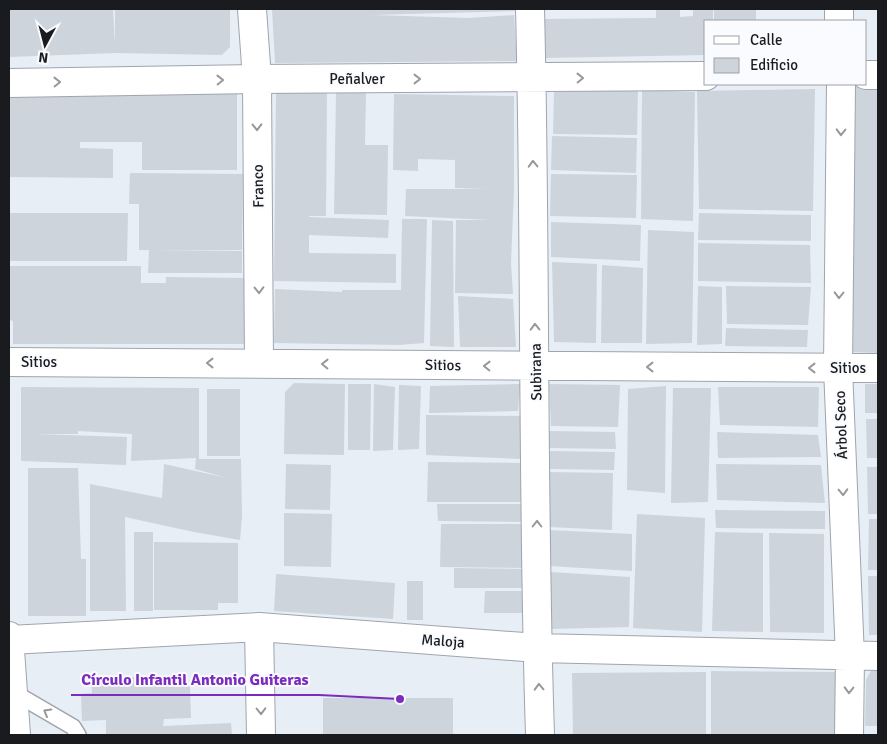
<svg xmlns="http://www.w3.org/2000/svg" width="887" height="744" viewBox="0 0 887 744" font-family="Signika,sans-serif">
	<style>
		.building { fill: #ced4db }
		.lines { fill: none; stroke-linecap: round; stroke-linejoin: round }
		.service-casing { stroke: #9fa5ac; stroke-width: 18 }
		.minor-casing { stroke: #9fa5ac; stroke-width: 30 }
		.service { stroke: #fff; stroke-width: 15 }
		.minor { stroke: #fff; stroke-width: 28 }
		.oneway { stroke: #98989a }
		.labels { text-anchor: middle; dominant-baseline: central; stroke-width: 4; stroke-linejoin: round; paint-order: stroke }
		.street-label { font-size: 15px; fill: #191b1e; stroke: #f9fbfe }
		.leader { fill: none; stroke: #7b2cbf; stroke-width: 2 }
		.callout-dot { fill: #7b2cbf; stroke: #f9fbfe; stroke-width: 2 }
		.callout-label { font-size: 16px; text-anchor: middle; font-weight: bold; fill: #7b2cbf; stroke: #f9fbfe; stroke-width: 4; stroke-linejoin: round; paint-order: stroke }
	</style>
	<rect width="100%" height="100%" fill="#e8eef5"/>
	<!-- building -->
	<path class="building" d="M 9,9 L 113,9 L 115,45 L 115,9 L 230,9 L 230,47 L 222,55 L 116,53 L 9,57 Z
		M 272,9 L 516,9 L 516,11 L 372,15 L 469,18 L 514,15 L 517,61 L 275,63 Z
		M 656,9 L 680,9 L 680,17 L 693,16 L 693,9 L 713,9 L 713,21 L 706,21 L 706,55 L 544,58 L 544,19 L 656,18 Z
		M 714,9 L 756,9 L 756,21 L 714,21 Z
		M 878,81 L 878,353 L 851,352 L 847,84 L 866,84 Z
		M 815,89 L 813,211 L 699,209 L 697,91 Z
		M 638,90 L 637,135 L 553,134 L 554,92 Z
		M 642,90 L 695,92 L 693,221 L 641,219 Z
		M 9,91 L 237,91 L 237,170 L 142,170 L 142,142 L 80,142 L 80,148 L 113,149 L 113,178 L 9,177 Z
		M 276,92 L 327,93 L 326,216 L 309,216 L 309,217 L 389,220 L 388,238 L 309,235 L 309,253 L 396,254 L 396,283 L 274,281 Z
		M 336,93 L 366,93 L 365,145 L 388,145 L 387,215 L 334,214 Z
		M 394,94 L 514,96 L 514,190 L 511,263 L 513,294 L 455,293 L 456,220 L 490,220 L 405,216 L 406,189 L 488,189 L 455,188 L 455,160 L 418,159 L 418,171 L 393,170 Z
		M 552,136 L 637,138 L 636,173 L 551,170 Z
		M 130,173 L 243,174 L 242,250 L 152,250 L 242,251 L 242,273 L 148,273 L 149,250 L 139,250 L 139,204 L 129,204 Z
		M 551,174 L 637,175 L 636,218 L 550,216 Z
		M 9,213 L 128,213 L 127,261 L 9,261 Z
		M 699,213 L 811,215 L 811,241 L 698,240 Z
		M 402,219 L 427,219 L 424,343 L 399,345 L 274,343 L 275,289 L 342,292 L 342,290 L 401,290 Z
		M 432,220 L 453,221 L 454,347 L 430,346 Z
		M 551,222 L 641,225 L 640,261 L 551,257 Z
		M 648,230 L 694,232 L 692,343 L 646,344 Z
		M 698,243 L 810,245 L 811,283 L 698,281 Z
		M 552,262 L 597,264 L 596,343 L 554,342 Z
		M 602,265 L 643,268 L 642,343 L 601,343 Z
		M 9,266 L 141,266 L 141,283 L 166,283 L 166,277 L 247,278 L 247,344 L 13,344 L 13,321 L 9,320 Z
		M 698,286 L 722,287 L 722,344 L 697,345 Z
		M 726,286 L 811,287 L 808,325 L 727,324 Z
		M 458,296 L 513,299 L 516,347 L 460,347 Z
		M 726,328 L 808,330 L 807,347 L 725,346 Z
		M 294,383 L 345,384 L 344,455 L 284,454 L 285,392 Z
		M 348,384 L 371,384 L 370,450 L 348,450 Z
		M 374,384 L 395,387 L 393,450 L 373,451 Z
		M 520,384 L 518,411 L 429,413 L 430,386 Z
		M 549,384 L 620,385 L 618,427 L 551,426 Z
		M 865,384 L 878,384 L 878,413 L 865,413 Z
		M 399,385 L 421,386 L 419,449 L 398,450 Z
		M 666,386 L 665,493 L 627,490 L 628,389 Z
		M 21,387 L 199,388 L 199,459 L 241,459 L 242,516 L 240,540 L 194,532 L 125,517 L 126,611 L 90,611 L 90,484 L 162,498 L 164,464 L 227,478 L 195,469 L 196,458 L 131,461 L 132,434 L 78,431 L 78,434 L 36,434 L 127,437 L 126,465 L 21,461 Z
		M 718,387 L 819,387 L 818,427 L 720,425 Z
		M 673,388 L 711,388 L 708,502 L 671,503 Z
		M 207,389 L 240,389 L 240,456 L 207,456 Z
		M 426,415 L 520,416 L 523,459 L 426,455 Z
		M 866,419 L 878,419 L 878,458 L 867,458 Z
		M 549,431 L 615,432 L 616,449 L 549,448 Z
		M 717,432 L 818,435 L 821,457 L 718,458 Z
		M 550,451 L 615,452 L 614,470 L 550,469 Z
		M 428,462 L 524,463 L 522,502 L 427,502 Z
		M 286,464 L 331,465 L 330,510 L 285,509 Z
		M 716,464 L 821,465 L 825,503 L 717,500 Z
		M 867,467 L 878,467 L 878,514 L 868,514 Z
		M 28,468 L 78,468 L 81,559 L 86,559 L 86,616 L 28,616 Z
		M 549,472 L 613,473 L 612,530 L 549,527 Z
		M 437,504 L 522,504 L 522,522 L 438,521 Z
		M 715,510 L 825,511 L 825,529 L 716,528 Z
		M 284,513 L 332,514 L 331,567 L 284,566 Z
		M 637,514 L 705,518 L 702,632 L 633,628 Z
		M 869,519 L 878,519 L 878,570 L 868,570 Z
		M 441,524 L 522,524 L 522,568 L 440,567 Z
		M 549,530 L 632,534 L 632,571 L 549,566 Z
		M 134,532 L 153,532 L 153,611 L 134,611 Z
		M 715,532 L 763,533 L 763,632 L 712,631 Z
		M 769,533 L 824,534 L 824,633 L 770,632 Z
		M 154,542 L 238,543 L 238,603 L 218,603 L 218,610 L 154,610 Z
		M 454,568 L 523,569 L 523,588 L 454,588 Z
		M 551,572 L 630,577 L 629,627 L 551,629 Z
		M 276,574 L 395,583 L 393,619 L 274,611 Z
		M 868,576 L 878,576 L 878,635 L 869,635 Z
		M 407,581 L 423,581 L 423,620 L 407,620 Z
		M 485,591 L 523,591 L 522,613 L 484,613 Z
		M 872,669 L 878,669 L 878,726 L 865,726 L 866,680 Z
		M 711,671 L 837,672 L 838,735 L 711,735 Z
		M 706,672 L 706,735 L 573,735 L 572,673 Z
		M 169,676 L 169,687 L 190,686 L 191,718 L 164,719 L 163,726 L 231,723 L 232,735 L 106,735 L 106,720 L 82,721 L 81,694 L 92,693 L 91,678 Z
		M 323,698 L 453,698 L 453,735 L 323,735 Z"/>
	<g class="lines">
		<!-- service casing -->
		<g class="service-casing">
			<path id="service" d="M 13,692 L 73,727 L 78,735"/>
		</g>
		<!-- minor casing -->
		<g class="minor-casing">
			<path id="minor" d="M 252,9 L 257,79 L 259,363
				M 530,9 C 536,251 532,493 540,735
				M 839,9 L 839,21
				M 866,75 L 878,75
				M 9,83 L 257,79 L 706,76
				M 841,84 L 838,368 L 850,657 L 849,735
				M 9,362 L 878,368
				M 259,627 L 261,735
				M 9,636 L 16,735
				M 9,640 L 259,627 L 537,648 L 878,656"/>
		</g>
		<!-- service -->
		<use href="#service" class="service"/>
		<!-- minor -->
		<use href="#minor" class="minor"/>
	</g>
	<!-- one-way arrows -->
	<defs><path id="oneway-chevron" d="M-2-3.5L2.5 0L-2 3.5" fill="none" stroke-width="1.6" stroke-linecap="round" stroke-linejoin="round" transform="scale(1.25)"/></defs>
	<g class="oneway">
		<use href="#oneway-chevron" transform="translate(580 78) rotate(-1)"/>
		<use href="#oneway-chevron" transform="translate(417 79)"/>
		<use href="#oneway-chevron" transform="translate(220 80) rotate(-1)"/>
		<use href="#oneway-chevron" transform="translate(57 82) rotate(-1)"/>
		<use href="#oneway-chevron" transform="translate(257 127) rotate(89)"/>
		<use href="#oneway-chevron" transform="translate(841 132) rotate(91)"/>
		<use href="#oneway-chevron" transform="translate(533 164) rotate(-91)"/>
		<use href="#oneway-chevron" transform="translate(259 290) rotate(89)"/>
		<use href="#oneway-chevron" transform="translate(839 295) rotate(91)"/>
		<use href="#oneway-chevron" transform="translate(535 327) rotate(-91)"/>
		<use href="#oneway-chevron" transform="translate(210 363) rotate(-180)"/>
		<use href="#oneway-chevron" transform="translate(325 364) rotate(-179)"/>
		<use href="#oneway-chevron" transform="translate(487 366) rotate(-179)"/>
		<use href="#oneway-chevron" transform="translate(650 367) rotate(-180)"/>
		<use href="#oneway-chevron" transform="translate(812 368) rotate(-180)"/>
		<use href="#oneway-chevron" transform="translate(843 492) rotate(88)"/>
		<use href="#oneway-chevron" transform="translate(537 524) rotate(-90)"/>
		<use href="#oneway-chevron" transform="translate(539 687) rotate(-92)"/>
		<use href="#oneway-chevron" transform="translate(849 690) rotate(91)"/>
		<use href="#oneway-chevron" transform="translate(261 711) rotate(89)"/>
		<use href="#oneway-chevron" transform="translate(47 712) rotate(-150)"/>
	</g>
	<g class="labels">
		<!-- street labels -->
		<g class="street-label">
			<text x="357" y="79">Peñalver</text>
			<text transform="translate(258 186) rotate(-91)">Franco</text>
			<text x="39" y="362">Sitios</text>
			<text transform="translate(443 365) rotate(1)">Sitios</text>
			<text x="848" y="368">Sitios</text>
			<text transform="translate(536 372) rotate(-91)">Subirana</text>
			<text transform="translate(841 425) rotate(-92)">Árbol Seco</text>
			<text transform="translate(443 641) rotate(4)">Maloja</text>
		</g>
	</g>
	<!-- callouts -->
	<path class="leader" d="M400 699L319 695H71"/>
	<circle class="callout-dot" cx="400" cy="699" r="5"/>
	<g class="callout-label">
		<text x="195" y="685">Círculo Infantil Antonio Guiteras</text>
	</g>
	<!-- border -->
	<rect width="887" height="744" fill="none" stroke="#191b1e" stroke-width="20"/>
	<!-- legend -->
	<rect x="704" y="20" width="162" height="65" fill="#f9fbfe" stroke="#9fa1a4"/>
	<rect x="714" y="36" width="25" height="8" fill="#ffffff" stroke="#9fa1a4"/>
	<text x="750" y="45" font-size="15" fill="#191b1e">Calle</text>
	<rect x="714" y="58" width="25" height="15" fill="#ced4db" stroke="#9fa1a4"/>
	<text x="750" y="70" font-size="15" fill="#191b1e">Edificio</text>
	<!-- north arrow -->
	<g transform="translate(45 45) rotate(187)" stroke="#f9fbfe" stroke-width="4" paint-order="stroke">
	<path d="M0-4L9 19L0 12L-9 19Z" fill="#191b1e"/>
	<text y="-8" font-size="14" font-weight="bold" text-anchor="middle" fill="#191b1e">N</text>
	</g>
</svg>
